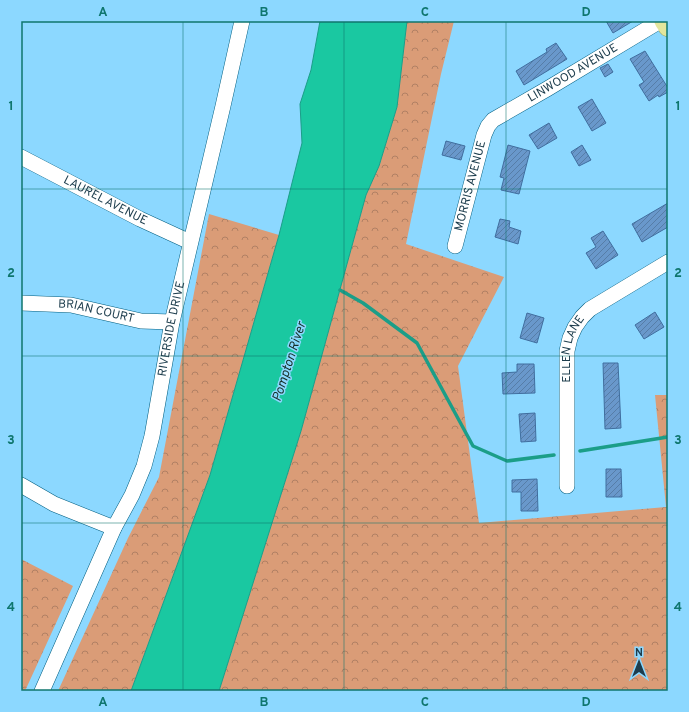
<svg xmlns="http://www.w3.org/2000/svg" width="689" height="712" viewBox="0 0 689 712" font-family="Overpass,sans-serif">
	<style>
		.forest { fill: url(#forest-crowns) }
		.water { fill: #1ac8a1; stroke: #1b9e88 }
		.lines { fill: none; stroke-linecap: round; stroke-linejoin: round }
		.stream { stroke: #1b9e88; stroke-width: 3.5 }
		.building { fill: url(#building-hatch); stroke: #406e9f }
		.minor-casing { stroke: #005e80; stroke-width: 16 }
		.major-casing { stroke: #92a056; stroke-width: 20 }
		.minor { stroke: #fff; stroke-width: 15 }
		.major { stroke: #e3e69d; stroke-width: 19 }
		.grid { fill: none; stroke: #0f766e; stroke-width: 1; stroke-opacity: 0.55 }
		.labels { text-anchor: middle; dominant-baseline: central; stroke-width: 3; stroke-linejoin: round; paint-order: stroke }
		.street-label { font-size: 12px; fill: #1d3d4d; stroke: #8cd8ff }
		.water-label { font-size: 13px; font-style: italic; fill: #162f27; stroke: #8cd8ff }
		.neatline { fill: none; stroke: #0f766e; stroke-width: 1.5 }
		.grid-label { font-size: 13px; text-anchor: middle; font-weight: bold; fill: #0f766e }
	</style>
	<defs>
		<pattern id="forest-crowns" width="20" height="18" patternUnits="userSpaceOnUse"><rect width="20" height="18" fill="#da9c77"/><path d="M2 6a3 3 0 1 1 6 0M12 15a3 3 0 1 1 6 0" fill="none" stroke="#b08064"/></pattern>
		<pattern id="building-hatch" width="6" height="6" patternUnits="userSpaceOnUse"><rect width="6" height="6" fill="#6998cb"/><path d="M-1 1l2-2M0 6l6-6M5 7l2-2" fill="none" stroke="#567da7"/></pattern>
	</defs>
	<rect width="100%" height="100%" fill="#8cd8ff"/>
	<!-- forest -->
	<path class="forest" d="M 407,21 L 454,21 L 441,74 L 406,244 L 504,277 L 458,366 L 479,523 L 666,507 L 655,395 L 668,395 L 668,691 L 219,691 L 301,431 L 366,195 L 379,166 L 397,107 Z
		M 209,214 L 279,235 L 210,475 L 131,691 L 58,691 L 128,538 L 159,477 Z
		M 21,559 L 73,586 L 25,691 L 21,691 Z"/>
	<!-- water -->
	<path class="water" d="M 320,21 L 407,21 L 397,107 L 379,166 L 366,195 L 301,431 L 219,691 L 131,691 L 210,475 L 279,235 L 302,143 L 300,104 L 311,70 Z"/>
	<g class="lines">
		<!-- stream -->
		<path class="stream" d="M 340,290 L 363,303 L 417,343 L 473,446 L 507,461 L 554,455
			M 580,451 L 668,437"/>
	</g>
	<!-- building -->
	<path class="building" d="M 606,21 L 633,21 L 613,33 Z
		M 556,43 L 567,59 L 524,85 L 516,71 L 547,52 L 546,49 Z
		M 645,51 L 668,88 L 668,92 L 659,97 L 658,95 L 649,101 L 639,85 L 644,82 L 630,59 Z
		M 608,64 L 613,72 L 605,77 L 600,68 Z
		M 592,99 L 606,123 L 592,131 L 578,107 Z
		M 549,123 L 557,138 L 538,149 L 529,135 Z
		M 446,141 L 465,146 L 461,160 L 442,155 Z
		M 508,145 L 530,151 L 519,194 L 501,190 L 504,178 L 500,177 Z
		M 582,145 L 591,160 L 579,166 L 571,152 Z
		M 668,203 L 668,227 L 642,242 L 632,224 Z
		M 500,219 L 510,221 L 509,227 L 521,231 L 518,244 L 495,237 Z
		M 603,231 L 618,255 L 596,269 L 586,253 L 596,247 L 591,238 Z
		M 655,312 L 664,327 L 644,339 L 635,325 Z
		M 527,313 L 544,318 L 537,343 L 520,338 Z
		M 603,363 L 618,363 L 621,428 L 605,429 Z
		M 517,364 L 534,364 L 535,393 L 503,394 L 502,373 L 517,372 Z
		M 535,413 L 536,441 L 521,442 L 519,414 Z
		M 606,469 L 621,469 L 622,497 L 606,497 Z
		M 537,479 L 538,511 L 521,511 L 521,492 L 512,492 L 512,480 Z"/>
	<g class="lines">
		<!-- minor casing -->
		<g class="minor-casing">
			<g id="minor">
				<path id="s1" d="M 21,157 L 140,219 L 190,242"/>
				<path id="s2" d="M 455,246 L 484,135 L 488,126 L 493,120 L 547,89 L 660,21"/>
				<path id="s3" d="M 21,303 L 71,305 L 141,321 L 172,322"/>
				<path d="M 21,485 L 54,504 L 114,528"/>
				<path id="s4" d="M 567,486 L 567,351 L 570,338 L 575,327 L 582,317 L 590,309 L 668,262"/>
				<path id="s5" d="M 42,691 L 114,528 L 132,495 L 144,466 L 152,436 L 172,322 L 223,106 L 242,21"/>
			</g>
		</g>
		<!-- major casing -->
		<g class="major-casing">
			<path id="major" d="M 664,21 L 668,27"/>
		</g>
		<!-- minor -->
		<use href="#minor" class="minor"/>
		<!-- major -->
		<use href="#major" class="major"/>
	</g>
	<!-- grid -->
	<path class="grid" d="M 183,21 L 183,691M 344,21 L 344,691M 506,21 L 506,691M 21,189 L 668,189M 21,356 L 668,356M 21,523 L 668,523"/>
	<g class="labels">
		<!-- street labels -->
		<g class="street-label">
			<text stroke="none"><textPath href="#s2" startOffset="225">LINWOOD AVENUE</textPath></text>
			<text stroke="none"><textPath href="#s2" startOffset="62">MORRIS AVENUE</textPath></text>
			<text stroke="none"><textPath href="#s1" startOffset="95">LAUREL AVENUE</textPath></text>
			<text stroke="none"><textPath href="#s3" startOffset="76">BRIAN COURT</textPath></text>
			<text stroke="none"><textPath href="#s5" startOffset="387">RIVERSIDE DRIVE</textPath></text>
			<text stroke="none"><textPath href="#s4" startOffset="138">ELLEN LANE</textPath></text>
		</g>
		<!-- water labels -->
		<g class="water-label">
			<text transform="translate(290 362) rotate(-72)">Pompton River</text>
		</g>
	</g>
	<!-- border -->
	<rect width="689" height="712" fill="none" stroke="#8cd8ff" stroke-width="44"/>
	<!-- north arrow -->
	<g transform="translate(639 662)" stroke="#8cd8ff" stroke-width="3" paint-order="stroke">
	<path d="M0-3L7 15L0 10L-7 15Z" fill="#1d3d4d"/>
	<text y="-6" font-size="11" font-weight="bold" text-anchor="middle" fill="#1d3d4d">N</text>
	</g>
	<rect x="22" y="22" width="645" height="668" class="neatline"/>
	<g class="grid-label">
		<text x="103" y="16">A</text>
		<text x="264" y="16">B</text>
		<text x="425" y="16">C</text>
		<text x="586" y="16">D</text>
		<text x="11" y="110">1</text>
		<text x="678" y="110">1</text>
		<text x="11" y="277">2</text>
		<text x="678" y="277">2</text>
		<text x="11" y="444">3</text>
		<text x="678" y="444">3</text>
		<text x="11" y="611">4</text>
		<text x="678" y="611">4</text>
		<text x="103" y="706">A</text>
		<text x="264" y="706">B</text>
		<text x="425" y="706">C</text>
		<text x="586" y="706">D</text>
	</g>
</svg>
